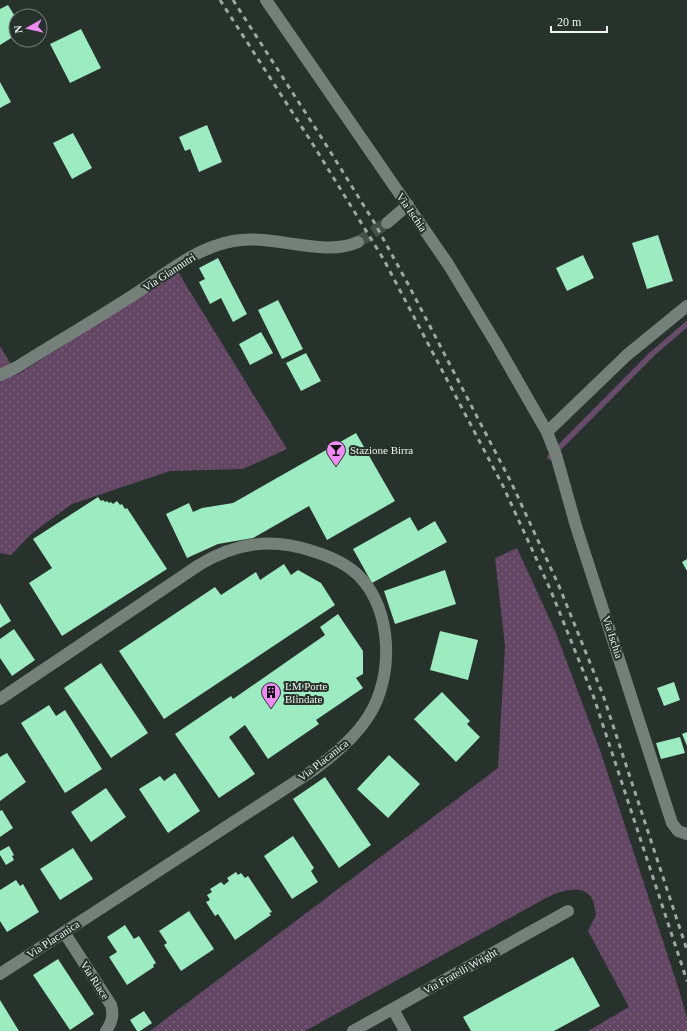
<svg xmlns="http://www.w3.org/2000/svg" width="687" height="1031" viewBox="0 0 687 1031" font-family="'Times New Roman',serif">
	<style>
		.grass { fill: url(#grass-dots) }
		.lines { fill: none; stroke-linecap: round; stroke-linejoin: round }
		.stream { stroke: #694b6c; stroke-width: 5.5 }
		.building { fill: #9debc1 }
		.minor-tunnel { stroke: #454f49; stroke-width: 12; stroke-dasharray: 12 6; stroke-linecap: butt }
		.minor { stroke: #748079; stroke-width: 12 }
		.rail { stroke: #9ea7a2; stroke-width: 3; stroke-dasharray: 5 5; stroke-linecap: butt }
		.labels { text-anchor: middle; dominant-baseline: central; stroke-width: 4; stroke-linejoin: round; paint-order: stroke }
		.street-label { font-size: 11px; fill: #edf4f0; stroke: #27322c }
		.poi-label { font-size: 11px; fill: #edf4f0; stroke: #27322c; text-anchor: start }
	</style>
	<defs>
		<pattern id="grass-dots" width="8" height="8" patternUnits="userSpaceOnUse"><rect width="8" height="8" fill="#634664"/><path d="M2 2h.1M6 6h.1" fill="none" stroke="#7a617a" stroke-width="1.8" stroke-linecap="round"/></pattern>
	</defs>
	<rect width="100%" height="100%" fill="#27322c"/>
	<!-- grass -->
	<path class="grass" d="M 178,272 L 287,449 L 243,469 L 170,471 L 72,504 L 31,534 L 11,555 L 0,553 L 0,346 L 17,375 Z
		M 517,548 L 556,633 L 601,753 L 679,990 L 687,1018 L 687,1031 L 588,1031 L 629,1007 L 588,931 L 596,915 C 595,910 594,901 591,897 C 580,883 559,892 546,898 L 305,1031 L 150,1031 L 498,768 L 505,646 L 495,558 Z"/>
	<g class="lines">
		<!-- stream -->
		<path class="stream" d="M 550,457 L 652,354 L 687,324"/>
	</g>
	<!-- building -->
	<path class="building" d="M 8,5 L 16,18 L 16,35 L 0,45 L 0,9 Z
		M 81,29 L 101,68 L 70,83 L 50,44 Z
		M 0,82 L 11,102 L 0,108 Z
		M 207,125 L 222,162 L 199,172 L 190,149 L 185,151 L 179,137 Z
		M 73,133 L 92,168 L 72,179 L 53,143 Z
		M 658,235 L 673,281 L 647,289 L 632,243 Z
		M 583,255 L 594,278 L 567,291 L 556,268 Z
		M 218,258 L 247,314 L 233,322 L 221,298 L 210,304 L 199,282 L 205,279 L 199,268 Z
		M 278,300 L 303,349 L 282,359 L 258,310 Z
		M 261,332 L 273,353 L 250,365 L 239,344 Z
		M 306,353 L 321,381 L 301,391 L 286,363 Z
		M 356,433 L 395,501 L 327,540 L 309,506 L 253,538 L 218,544 L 187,558 L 166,514 L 189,503 L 193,512 L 202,508 L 233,503 Z
		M 98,497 L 101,501 L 103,500 L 105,502 L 107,501 L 109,503 L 111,502 L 113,504 L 117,501 L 120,505 L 122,504 L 125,509 L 127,508 L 167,569 L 62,636 L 29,583 L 52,568 L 33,539 Z
		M 410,517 L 418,531 L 435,521 L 447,542 L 372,583 L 353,549 Z
		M 687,559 L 687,571 L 682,562 Z
		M 284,564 L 291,575 L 298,570 L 321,583 L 335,605 L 164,719 L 119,651 L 215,587 L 221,595 L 256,572 L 260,580 Z
		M 445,570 L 456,604 L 395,624 L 384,591 Z
		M 0,603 L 11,621 L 0,628 Z
		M 338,614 L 363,651 L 363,674 L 356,678 L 363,688 L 316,720 L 319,724 L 268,759 L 245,725 L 229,737 L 255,774 L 219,798 L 175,734 L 231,696 L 233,699 L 325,635 L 320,627 Z
		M 14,629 L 35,660 L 12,676 L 0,658 L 0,639 Z
		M 440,631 L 478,640 L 468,680 L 430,670 Z
		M 101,663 L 148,733 L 111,758 L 64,688 Z
		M 674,682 L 680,700 L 664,706 L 657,688 Z
		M 442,692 L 470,721 L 467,724 L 480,737 L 456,762 L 414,719 Z
		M 49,705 L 56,716 L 65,710 L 102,769 L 65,793 L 21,723 Z
		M 687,732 L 687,746 L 682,734 Z
		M 680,737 L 685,753 L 661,759 L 656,743 Z
		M 7,753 L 26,782 L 0,801 L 0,757 Z
		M 389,755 L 420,784 L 388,818 L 357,789 Z
		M 175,773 L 200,811 L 168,833 L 139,789 L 160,776 L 164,781 Z
		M 325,777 L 371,845 L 339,868 L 293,799 Z
		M 106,788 L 126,817 L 91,842 L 71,812 Z
		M 2,810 L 13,828 L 0,837 L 0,811 Z
		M 293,836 L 314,868 L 311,871 L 318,882 L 292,899 L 264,856 Z
		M 9,846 L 14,855 L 12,856 L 14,860 L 6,865 L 0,855 L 0,851 Z
		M 73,848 L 93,879 L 60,900 L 40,869 Z
		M 236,872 L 238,875 L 241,873 L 245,878 L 248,876 L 272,912 L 269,913 L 271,915 L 235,940 L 218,914 L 215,916 L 206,902 L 210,900 L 207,895 L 212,892 L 210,889 L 221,882 L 224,885 L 229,881 L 227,878 Z
		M 16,880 L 20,886 L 23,884 L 39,912 L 7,932 L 0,921 L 0,890 Z
		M 189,911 L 214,949 L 181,971 L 164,945 L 167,943 L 159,931 Z
		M 125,925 L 134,939 L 139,936 L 156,963 L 153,965 L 154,967 L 127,985 L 109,957 L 117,952 L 107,937 Z
		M 573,957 L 600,1006 L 554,1031 L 471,1031 L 463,1017 Z
		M 58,959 L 94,1014 L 70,1030 L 33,975 Z
		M 0,1000 L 19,1031 L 0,1031 Z
		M 144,1011 L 152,1023 L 140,1031 L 137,1031 L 130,1020 Z"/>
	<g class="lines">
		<!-- minor-tunnel -->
		<path class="minor-tunnel" d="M 358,242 L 387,223"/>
		<!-- minor -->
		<path class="minor" d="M 266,0 L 448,264 L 497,345 L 547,432 L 556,455 L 576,526 L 672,823 L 678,831 L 687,834
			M 387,223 L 408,205
			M 0,375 L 17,367 C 57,342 98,318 138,292 C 168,272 196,248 233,241 C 271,233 323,258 358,242
			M 547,432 L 627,355 L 687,306
			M 0,699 L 199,565 C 235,543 271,537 312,551 C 329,556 346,563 359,576 C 393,610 394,678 368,717 C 354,739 333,756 312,771 L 0,974
			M 64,932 L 111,1005 C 114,1015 112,1022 106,1031
			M 393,1009 L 405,1031
			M 353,1031 L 568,911"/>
		<!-- rail -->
		<path class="rail" d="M 220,0 L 314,146 L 384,260 L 503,486 L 551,591 L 594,698 L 687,981
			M 233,0 L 323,140 L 374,222 L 408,284 L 511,482 L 559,586 L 603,695 L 687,950"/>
	</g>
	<!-- icons -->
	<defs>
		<g id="bar-pin" transform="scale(1)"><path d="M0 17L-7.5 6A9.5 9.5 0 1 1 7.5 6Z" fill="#f08bf5" stroke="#27322c"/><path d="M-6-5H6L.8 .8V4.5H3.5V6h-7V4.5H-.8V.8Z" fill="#111"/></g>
		<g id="building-pin" transform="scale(1)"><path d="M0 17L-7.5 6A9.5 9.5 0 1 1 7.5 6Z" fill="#f08bf5" stroke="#27322c"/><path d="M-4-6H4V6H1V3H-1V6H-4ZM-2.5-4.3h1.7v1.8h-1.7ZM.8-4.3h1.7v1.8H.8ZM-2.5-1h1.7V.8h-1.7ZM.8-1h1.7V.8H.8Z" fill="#111"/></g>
	</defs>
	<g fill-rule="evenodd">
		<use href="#bar-pin" x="336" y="450"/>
		<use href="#building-pin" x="271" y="692"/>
	</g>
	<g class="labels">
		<!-- street labels -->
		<g class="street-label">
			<text transform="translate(412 212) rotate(55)">Via Ischia</text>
			<text transform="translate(169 272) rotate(-33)">Via Giannutri</text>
			<text transform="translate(613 637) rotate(72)">Via Ischia</text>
			<text transform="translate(323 760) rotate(-38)">Via Placanica</text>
			<text transform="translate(53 939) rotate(-33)">Via Placanica</text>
			<text transform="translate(460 971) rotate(-29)">Via Fratelli Wright</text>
			<text transform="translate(95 980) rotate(57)">Via Riace</text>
		</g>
		<!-- poi labels -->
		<g class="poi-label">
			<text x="350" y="450">Stazione Birra</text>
			<text x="285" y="686">LM Porte<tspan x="285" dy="13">Blindate</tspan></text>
		</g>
	</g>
	<!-- north arrow -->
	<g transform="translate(28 28) rotate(262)"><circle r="19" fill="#27322c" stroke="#76807a"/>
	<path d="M0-3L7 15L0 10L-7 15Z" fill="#f08bf5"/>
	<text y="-6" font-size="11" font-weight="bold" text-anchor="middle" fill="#edf4f0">N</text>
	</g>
	<!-- scale -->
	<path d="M551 26v6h56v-6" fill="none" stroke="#edf4f0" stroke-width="2"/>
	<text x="557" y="26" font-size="12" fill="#edf4f0" stroke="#27322c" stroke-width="3" paint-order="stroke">20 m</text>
</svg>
